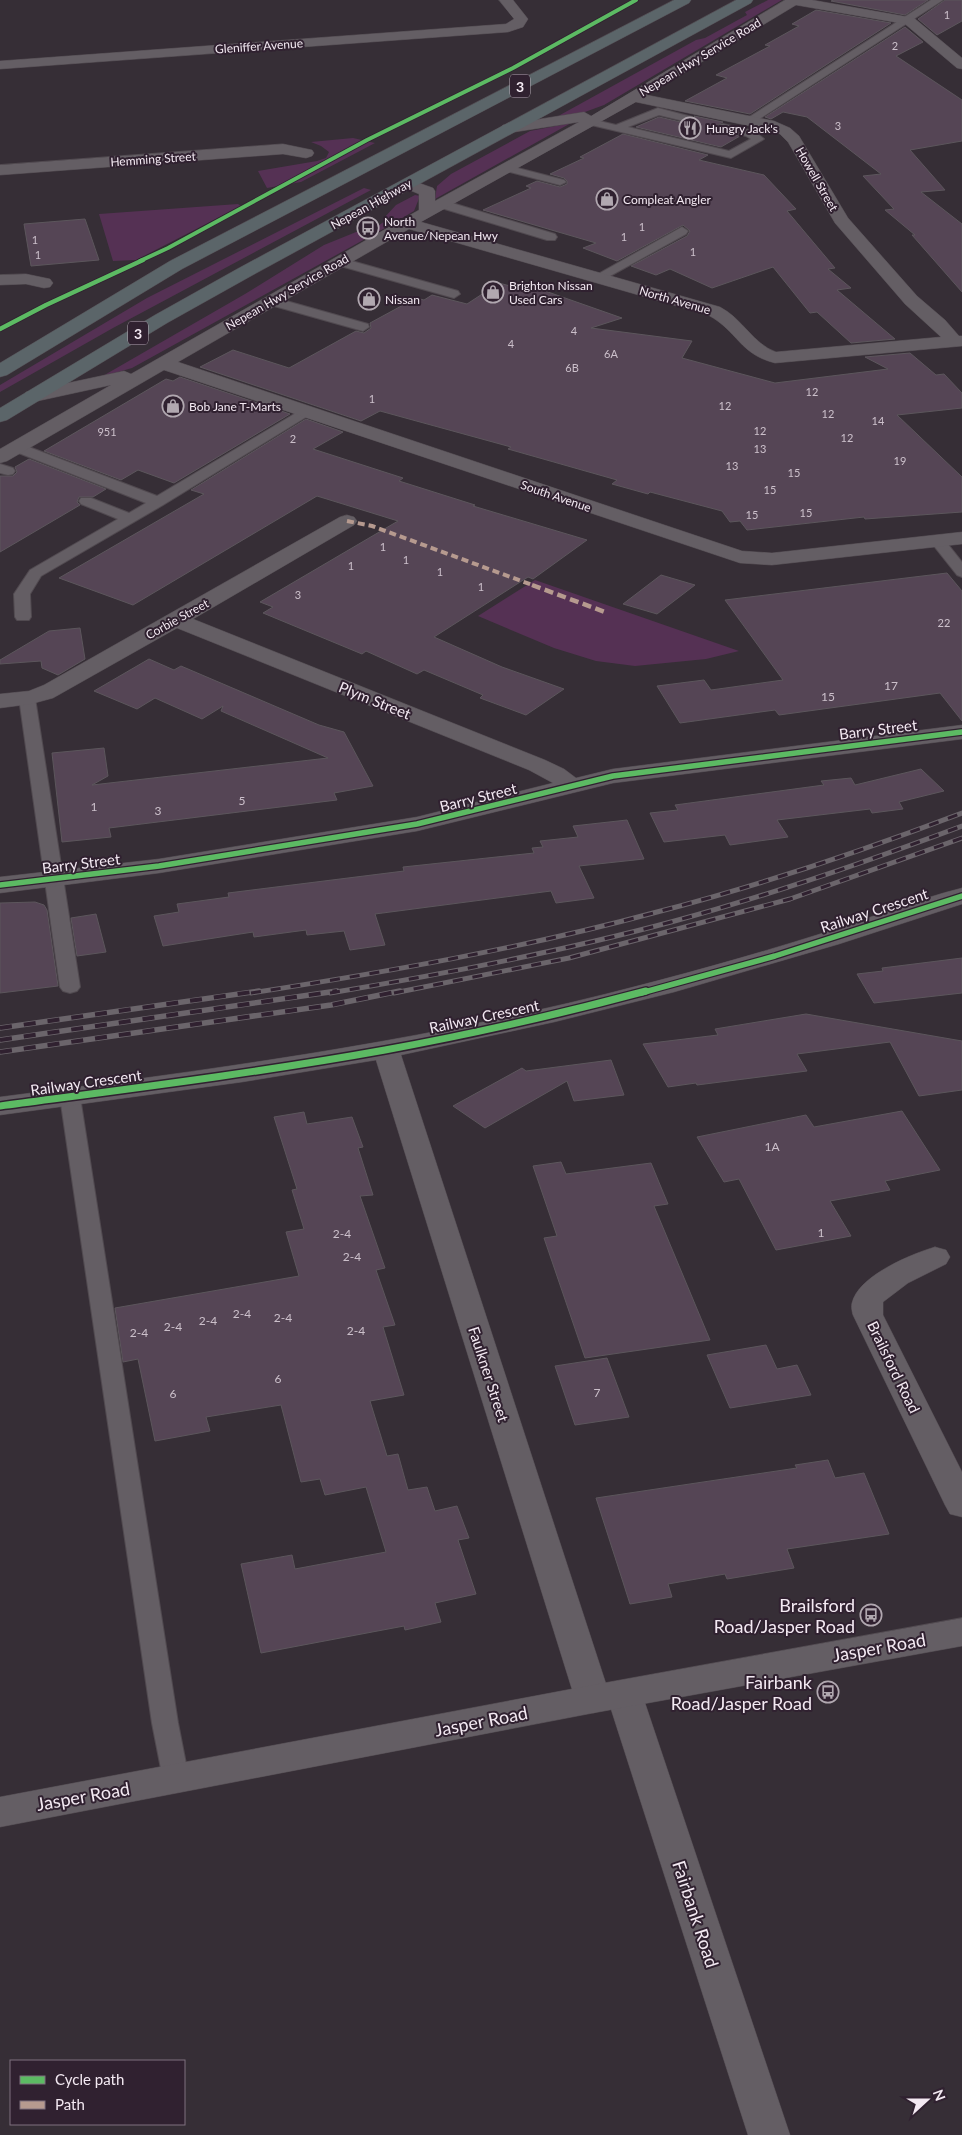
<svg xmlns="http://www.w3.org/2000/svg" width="962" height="2135" viewBox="0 0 962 2135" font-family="Lato,sans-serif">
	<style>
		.green { fill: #553154 }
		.building { fill: #554555; stroke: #5c565c }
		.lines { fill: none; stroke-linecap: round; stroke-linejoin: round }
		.lane-casing { stroke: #514a50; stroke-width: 2 }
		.street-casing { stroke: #514a50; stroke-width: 1 }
		.secondary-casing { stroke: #514a50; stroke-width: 1 }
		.highway-casing { stroke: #514a50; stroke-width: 1 }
		.lane { fill: #645e64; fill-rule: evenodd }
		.street { fill: #645e64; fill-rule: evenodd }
		.secondary { fill: #645e64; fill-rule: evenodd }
		.highway { fill: #5b6569; fill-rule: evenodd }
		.rail-far1-casing { stroke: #6b656b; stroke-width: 5 }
		.rail-casing { stroke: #6b656b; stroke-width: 5.5 }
		.rail-far1 { stroke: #302130; stroke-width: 3; stroke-dasharray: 10; stroke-linecap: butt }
		.rail { stroke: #302130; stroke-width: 4; stroke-dasharray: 12; stroke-linecap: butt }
		.quiet-far1 { stroke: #b69a8f; stroke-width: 4; stroke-dasharray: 7 4; stroke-linecap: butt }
		.quiet { stroke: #b69a8f; stroke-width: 4.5; stroke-dasharray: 9 4.5; stroke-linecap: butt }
		.cycleway-far3-casing { stroke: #302130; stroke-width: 5.5 }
		.cycleway-far2-casing { stroke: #302130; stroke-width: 6 }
		.cycleway-far1-casing { stroke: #302130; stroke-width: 8 }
		.cycleway-casing { stroke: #302130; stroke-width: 10 }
		.cycleway-far3 { stroke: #5cba63; stroke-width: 4 }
		.cycleway-far2 { stroke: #5cba63; stroke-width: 4.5 }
		.cycleway-far1 { stroke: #5cba63; stroke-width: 5.5 }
		.cycleway { stroke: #5cba63; stroke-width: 7 }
		.labels { text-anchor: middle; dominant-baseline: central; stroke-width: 4; stroke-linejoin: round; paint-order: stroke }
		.far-number-label { font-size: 11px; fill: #ccc0cb }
		.far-street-label { font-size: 12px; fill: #f3e9f2; stroke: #302130 }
		.far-poi-label { font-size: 12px; fill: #f3e9f2; stroke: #302130; text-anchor: start }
		.number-label { font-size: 12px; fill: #ccc0cb }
		.shield { fill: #302130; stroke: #b8adb8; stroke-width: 1 }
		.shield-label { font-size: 14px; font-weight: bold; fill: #f3e9f2 }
		.street-label { font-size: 15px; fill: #f3e9f2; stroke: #302130 }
		.near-poi-label { font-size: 18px; fill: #f3e9f2; stroke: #302130; text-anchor: end }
		.near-street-label { font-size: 18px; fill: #f3e9f2; stroke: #302130 }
	</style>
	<rect width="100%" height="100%" fill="#362e36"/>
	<!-- green -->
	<path class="green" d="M 768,0 L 782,0 L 604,105 L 574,116 L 551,120 L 696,40 L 705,38 L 747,15 L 745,12 Z
		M 571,123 L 435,199 L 437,186 L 451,174 L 530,131 Z
		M 353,138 L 375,143 L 301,182 L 267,188 L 258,171 L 317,161 L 326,158 L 329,152 L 321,146 L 311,142 Z
		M 364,188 L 371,190 L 113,328 L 0,392 L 0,385 L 147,298 Z
		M 415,195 L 420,196 L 414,211 L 385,228 L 132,368 L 101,377 L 245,294 L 324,245 L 366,228 L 372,230 L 388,219 L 384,218 L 396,205 Z
		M 238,204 L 241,206 L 136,260 L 113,261 L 99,214 Z
		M 535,580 L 739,651 L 706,659 L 635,666 L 596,661 L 554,648 L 478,616 Z"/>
	<!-- building -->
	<path class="building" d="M 834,0 L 928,0 L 905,15 L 831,1 Z
		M 945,0 L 962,0 L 962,21 L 937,35 L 918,19 Z
		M 816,10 L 891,23 L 750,114 L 685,101 L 727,78 L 716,75 L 770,46 L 765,45 L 799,26 L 792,24 Z
		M 905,27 L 923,42 L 896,56 L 962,100 L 962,141 L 910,150 L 945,190 L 921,192 L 962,224 L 962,292 L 912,235 L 915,235 L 885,210 L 894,209 L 863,176 L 881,174 L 807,117 L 783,112 L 771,119 L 765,117 Z
		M 694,116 L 723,122 L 716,126 L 718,130 L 740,136 L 721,147 L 636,127 L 659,117 L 689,124 L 696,119 Z
		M 623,134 L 708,155 L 699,160 L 764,175 L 796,209 L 787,211 L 835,268 L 828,269 L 851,288 L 837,290 L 895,339 L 851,343 L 817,312 L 810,313 L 773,267 L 712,288 L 670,269 L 656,275 L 631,266 L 687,236 L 690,231 L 683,225 L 617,261 L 583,248 L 596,243 L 483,210 L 531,188 L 526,186 L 537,181 L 560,187 L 567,184 L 567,181 L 564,178 L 550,174 L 584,158 L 580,157 Z
		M 85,219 L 99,260 L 31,266 L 24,224 Z
		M 499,283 L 521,289 L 528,285 L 622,318 L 591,328 L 692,341 L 682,358 L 775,383 L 888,369 L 865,357 L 910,353 L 936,375 L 944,374 L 962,393 L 962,408 L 897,415 L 962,477 L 962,512 L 865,519 L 864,517 L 747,530 L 740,521 L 730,522 L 722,511 L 650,492 L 648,494 L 612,484 L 617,480 L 508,449 L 511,447 L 380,411 L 361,421 L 200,367 L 233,350 L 289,368 L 356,331 L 364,333 L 371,328 L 370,323 L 416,298 L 424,300 L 432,295 L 467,304 Z
		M 180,377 L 290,414 L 174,483 L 138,470 L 121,480 L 44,451 L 166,379 L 173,381 Z
		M 306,419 L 343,432 L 313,449 L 403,478 L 399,481 L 475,505 L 473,506 L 587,540 L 533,579 L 528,577 L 434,637 L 502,667 L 564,689 L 526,715 L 480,698 L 483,695 L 424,670 L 417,674 L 366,651 L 362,654 L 263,613 L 273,607 L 260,602 L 398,521 L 317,496 L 133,605 L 59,578 L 204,494 L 191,490 Z
		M 29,459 L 106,489 L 93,497 L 79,497 L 77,502 L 80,505 L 0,552 L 0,476 L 13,476 L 17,472 L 15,467 Z
		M 947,573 L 962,591 L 962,721 L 940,693 L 779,715 L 775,710 L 680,723 L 657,686 L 704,680 L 711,690 L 783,680 L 725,600 Z
		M 661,575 L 695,585 L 657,614 L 623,604 Z
		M 80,628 L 85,659 L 58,675 L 42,668 L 41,661 L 0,664 L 0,660 L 49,631 Z
		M 149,659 L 174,670 L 181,666 L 319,725 L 344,732 L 373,786 L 334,793 L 337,800 L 109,828 L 111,837 L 62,842 L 52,753 L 104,748 L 108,776 L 92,785 L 328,758 L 221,711 L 223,706 L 202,719 L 155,698 L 137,709 L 94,691 Z
		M 921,769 L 944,791 L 899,802 L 903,809 L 872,813 L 870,809 L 777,820 L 788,837 L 730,845 L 725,835 L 664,842 L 650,813 L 678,810 L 675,805 L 824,785 L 821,781 L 851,778 L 855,785 Z
		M 627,820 L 644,859 L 579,866 L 594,898 L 556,903 L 551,891 L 375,914 L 385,945 L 350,950 L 344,931 L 307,935 L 306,930 L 254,937 L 253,932 L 163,946 L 154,916 L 179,912 L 177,904 L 229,897 L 228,893 L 404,871 L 403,867 L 534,853 L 532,848 L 543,847 L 540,841 L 578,837 L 573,826 Z
		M 35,902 L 44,905 L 47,910 L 58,986 L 0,993 L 0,903 Z
		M 96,914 L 106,952 L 77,956 L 71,918 Z
		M 962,958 L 962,993 L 874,1003 L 857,974 L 883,971 L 882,968 Z
		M 806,1014 L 962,1041 L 962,1090 L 919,1096 L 890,1042 L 797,1054 L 807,1071 L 697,1085 L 696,1083 L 668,1087 L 643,1044 L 718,1035 L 715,1029 Z
		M 611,1060 L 624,1095 L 574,1101 L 567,1081 L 485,1128 L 453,1106 L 522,1068 L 526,1071 Z
		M 902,1111 L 940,1170 L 885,1181 L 890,1190 L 830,1201 L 851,1236 L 776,1250 L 739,1179 L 724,1182 L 697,1137 L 806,1115 L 814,1127 Z
		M 304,1112 L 307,1124 L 352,1117 L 363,1147 L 358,1148 L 373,1195 L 360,1196 L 385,1268 L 376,1270 L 395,1325 L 383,1327 L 404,1395 L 370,1401 L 387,1456 L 398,1454 L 408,1490 L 427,1487 L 435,1511 L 457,1506 L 469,1538 L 458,1540 L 476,1594 L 435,1603 L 441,1622 L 405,1630 L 404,1626 L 261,1653 L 241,1564 L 292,1555 L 295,1569 L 386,1552 L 366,1487 L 325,1495 L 320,1479 L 301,1482 L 281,1405 L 206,1417 L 210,1431 L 155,1441 L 138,1359 L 123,1362 L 115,1308 L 299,1276 L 286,1232 L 304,1229 L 292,1190 L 297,1189 L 274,1117 Z
		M 561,1162 L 566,1174 L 651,1163 L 668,1204 L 654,1206 L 710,1340 L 585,1358 L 544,1238 L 557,1236 L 533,1166 Z
		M 766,1345 L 777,1369 L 797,1365 L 811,1395 L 730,1408 L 707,1355 Z
		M 607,1358 L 629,1417 L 575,1425 L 555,1366 Z
		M 828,1460 L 835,1478 L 864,1473 L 889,1534 L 787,1549 L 794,1568 L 727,1579 L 725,1574 L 668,1584 L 672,1597 L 630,1604 L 596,1498 L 797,1468 L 795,1465 Z"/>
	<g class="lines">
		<!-- lane casing -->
		<g class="lane-casing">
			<path id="lane" d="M 931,0 L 943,0 L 753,123 L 749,124 L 743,121 Z
				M 658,108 L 692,117 L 694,119 L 688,122 L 659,115 L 628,127 L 729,151 L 751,139 L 746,136 L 719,129 L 717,127 L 719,125 L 723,124 L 754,131 L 764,139 L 731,158 L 587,124 L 585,122 L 591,119 L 616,125 Z
				M 506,165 L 564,180 L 566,182 L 560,185 L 502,170 L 500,168 Z
				M 442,200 L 555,234 L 557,237 L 555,240 L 547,240 L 438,207 L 436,204 Z
				M 682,227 L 688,231 L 686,234 L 601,281 L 597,282 L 591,278 Z
				M 341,258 L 458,291 L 460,294 L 454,298 L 337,265 L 335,262 Z
				M 272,297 L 368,324 L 369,327 L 363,331 L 267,304 L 266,301 Z
				M 306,407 L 313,411 L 311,414 L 163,505 L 41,576 L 30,594 L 31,617 L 29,620 L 17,620 L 15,617 L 14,594 L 30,570 L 118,519 L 81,504 L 79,501 L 81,498 L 91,498 L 129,513 L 146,503 L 11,450 L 9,447 L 11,444 L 21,444 L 157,496 Z
				M 0,464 L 13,468 L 15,471 L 13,474 L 8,475 L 0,473 Z
				M 938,536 L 943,538 L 962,562 L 962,577 L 957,575 L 930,541 L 933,538 Z
				M 27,693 L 33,695 L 35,698 L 80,987 L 77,991 L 70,993 L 63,991 L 60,987 L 19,698 L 21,695 Z
				M 70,1091 L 77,1093 L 80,1097 L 178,1723 L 189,1779 L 185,1787 L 176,1790 L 167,1787 L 163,1779 L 152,1723 L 60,1097 L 63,1093 Z"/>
		</g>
		<!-- street casing -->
		<g class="street-casing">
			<path id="street" d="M 499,0 L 513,0 L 528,19 L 523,27 L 508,32 L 0,69 L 0,61 L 506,24 L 514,19 Z
				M 785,0 L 812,0 L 914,18 L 962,58 L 962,69 L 957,68 L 905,24 L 796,5 L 647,95 L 774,121 L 790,128 L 799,136 L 848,218 L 917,296 L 945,320 L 959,336 L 962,336 L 962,346 L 775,363 C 739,354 738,331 708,315 L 409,229 L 178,362 L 742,551 L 772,553 L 962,532 L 962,544 L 772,565 L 740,563 L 164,370 L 7,461 L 0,463 L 0,449 L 111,385 L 33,402 L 26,400 L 24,396 L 26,392 L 124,371 L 131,374 L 419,210 L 419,194 L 402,187 L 400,184 L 402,181 L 408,179 L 433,188 L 435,191 L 435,201 L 579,122 L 508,133 L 503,131 L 500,128 L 503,125 L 584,112 L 591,116 ZM 636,102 L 769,130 L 780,134 L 788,142 L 835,223 L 905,304 L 941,337 L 776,352 C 753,344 743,319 720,307 L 421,222 Z
				M 283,144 L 312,150 L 314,153 L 312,156 L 306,158 L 283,154 L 0,175 L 0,165 Z
				M 26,274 L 50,279 L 53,283 L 50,287 L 44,288 L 26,284 L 0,285 L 0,275 Z
				M 347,515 L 354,517 L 357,521 L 354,525 L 193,619 L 545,760 L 564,769 L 576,778 L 613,769 L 962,725 L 962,739 L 613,783 L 417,831 L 159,873 L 0,893 L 0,877 L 159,859 L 417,817 L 553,783 L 529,770 L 177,628 L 53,698 L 31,704 L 0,708 L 0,694 L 29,691 L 44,685 L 340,517 Z
				M 962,888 L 962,904 L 839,944 L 674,992 L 554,1022 L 401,1055 L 608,1690 L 611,1684 L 624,1680 L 637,1684 L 642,1694 L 790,2135 L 748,2135 L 609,1703 L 606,1709 L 593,1713 L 580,1709 L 575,1699 L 376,1060 L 242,1082 L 0,1115 L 0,1097 C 203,1071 406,1044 606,994 C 678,976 750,956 820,934 C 868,919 914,900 962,888 Z
				M 935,1247 L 946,1250 L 950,1257 L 946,1264 L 908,1283 L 883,1302 L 883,1315 L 962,1472 L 962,1517 L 950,1514 L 945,1505 L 853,1315 C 852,1312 851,1306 852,1303 C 858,1276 911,1254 935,1247 Z"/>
		</g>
		<!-- secondary casing -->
		<g class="secondary-casing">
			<path id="secondary" d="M 962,1618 L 962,1646 L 593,1713 L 0,1827 L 0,1797 L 593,1685 Z"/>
		</g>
		<!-- highway casing -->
		<g class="highway-casing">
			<path id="highway" d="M 674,0 L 691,0 L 689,3 L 182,269 L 7,375 L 0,377 L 0,363 L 170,261 Z
				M 736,0 L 753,0 L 751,3 L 251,276 L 167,323 L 7,420 L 0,422 L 0,408 L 155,315 L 239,268 Z"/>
		</g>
		<!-- lane -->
		<use href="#lane" class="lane"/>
		<!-- street -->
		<use href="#street" class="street"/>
		<!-- secondary -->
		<use href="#secondary" class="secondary"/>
		<!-- highway -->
		<use href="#highway" class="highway"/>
		<!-- rail-far1 casing -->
		<g class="rail-far1-casing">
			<path id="rail-far1" d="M 251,993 C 387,972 524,948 657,912 C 761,885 862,851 962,813
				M 330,993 C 444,974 559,952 671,922 C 770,895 866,862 962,826
				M 394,993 L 569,958 L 790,899 L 962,838"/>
		</g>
		<!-- rail casing -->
		<g class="rail-casing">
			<path id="rail" d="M 0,1028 L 259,991
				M 0,1040 L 337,991
				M 0,1052 L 331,1005 L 400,991"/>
		</g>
		<!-- rail-far1 -->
		<use href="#rail-far1" class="rail-far1"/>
		<!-- rail -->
		<use href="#rail" class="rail"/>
		<!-- quiet-far1 -->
		<path class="quiet-far1" d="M 347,521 L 372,526 L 535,586"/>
		<!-- quiet -->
		<path class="quiet" d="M 532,585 L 605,612"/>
		<!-- cycleway-far3 casing -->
		<g class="cycleway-far3-casing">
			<path id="cycleway-far3" d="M 140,261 L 168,248 L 367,140 L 513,68 L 636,0"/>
		</g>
		<!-- cycleway-far2 casing -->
		<g class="cycleway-far2-casing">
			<path id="cycleway-far2" d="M 0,329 L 46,305 L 143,260"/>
		</g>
		<!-- cycleway-far1 casing -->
		<g class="cycleway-far1-casing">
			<path id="cycleway-far1" d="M 0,885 L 159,866 L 417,824 L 613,776 L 962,732
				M 641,993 L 775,956 L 962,896"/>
		</g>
		<!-- cycleway casing -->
		<g class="cycleway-casing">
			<path id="cycleway" d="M 0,1106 C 128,1089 257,1073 385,1050 C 473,1034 560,1014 646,991"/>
		</g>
		<!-- cycleway-far3 -->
		<use href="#cycleway-far3" class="cycleway-far3"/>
		<!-- cycleway-far2 -->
		<use href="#cycleway-far2" class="cycleway-far2"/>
		<!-- cycleway-far1 -->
		<use href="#cycleway-far1" class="cycleway-far1"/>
		<!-- cycleway -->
		<use href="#cycleway" class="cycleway"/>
	</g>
	<!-- icons -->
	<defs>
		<g id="restaurant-ring" transform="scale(1.125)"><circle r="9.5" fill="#302130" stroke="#b1a8b0" stroke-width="1.5"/><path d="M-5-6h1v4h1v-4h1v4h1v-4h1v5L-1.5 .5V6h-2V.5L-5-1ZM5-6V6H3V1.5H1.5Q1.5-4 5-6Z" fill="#b1a8b0"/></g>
		<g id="shop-ring" transform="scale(1.125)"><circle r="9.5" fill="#302130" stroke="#b1a8b0" stroke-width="1.5"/><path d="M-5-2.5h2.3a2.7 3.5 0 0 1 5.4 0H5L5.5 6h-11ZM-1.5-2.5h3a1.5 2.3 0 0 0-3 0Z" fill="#b1a8b0"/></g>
		<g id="bus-ring" transform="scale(1.125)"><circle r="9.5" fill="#302130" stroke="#b1a8b0" stroke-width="1.5"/><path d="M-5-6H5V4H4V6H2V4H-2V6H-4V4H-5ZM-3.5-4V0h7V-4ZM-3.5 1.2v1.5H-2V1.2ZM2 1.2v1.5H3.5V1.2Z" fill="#b1a8b0"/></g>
	</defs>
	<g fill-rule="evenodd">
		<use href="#restaurant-ring" x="690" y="128"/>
		<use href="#shop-ring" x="607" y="199"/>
		<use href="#bus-ring" x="368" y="228"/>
		<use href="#shop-ring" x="493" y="292"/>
		<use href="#shop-ring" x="369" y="299"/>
		<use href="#shop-ring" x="173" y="406"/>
		<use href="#bus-ring" x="871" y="1615"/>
		<use href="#bus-ring" x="828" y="1692"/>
	</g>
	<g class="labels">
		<!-- far-number labels -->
		<g class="far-number-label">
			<text x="947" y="14">1</text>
			<text x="895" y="45">2</text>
			<text x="838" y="125">3</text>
			<text x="642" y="226">1</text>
			<text x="624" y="236">1</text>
			<text x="35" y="239">1</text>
			<text x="693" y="251">1</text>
			<text x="38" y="254">1</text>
			<text x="574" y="330">4</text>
			<text x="511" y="343">4</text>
			<text x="611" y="353">6A</text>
			<text x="572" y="367">6B</text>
			<text x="812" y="391">12</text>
			<text x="372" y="398">1</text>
			<text x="725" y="405">12</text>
			<text x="828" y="413">12</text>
			<text x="878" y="420">14</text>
			<text x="760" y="430">12</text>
			<text x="107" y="431">951</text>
			<text x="847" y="437">12</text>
			<text x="293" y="438">2</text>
			<text x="760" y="448">13</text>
			<text x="900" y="460">19</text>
			<text x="732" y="465">13</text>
			<text x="794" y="472">15</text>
			<text x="770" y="489">15</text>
			<text x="806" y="512">15</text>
			<text x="752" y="514">15</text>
			<text x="383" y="546">1</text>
			<text x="406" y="559">1</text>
			<text x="351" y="565">1</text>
			<text x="440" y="571">1</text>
			<text x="481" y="586">1</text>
			<text x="298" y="594">3</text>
			<text x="944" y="622">22</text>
		</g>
		<!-- far-street labels -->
		<g class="far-street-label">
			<text transform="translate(259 46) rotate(-4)">Gleniffer Avenue</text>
			<text transform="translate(700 57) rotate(-31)">Nepean Hwy Service Road</text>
			<text transform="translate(153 159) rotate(-4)">Hemming Street</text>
			<text transform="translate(817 179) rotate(60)">Howell Street</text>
			<text transform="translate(371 204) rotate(-29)">Nepean Highway</text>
			<text transform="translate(287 292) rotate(-30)">Nepean Hwy Service Road</text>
			<text transform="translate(675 300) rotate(16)">North Avenue</text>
			<text transform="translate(556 496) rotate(19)">South Avenue</text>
			<text transform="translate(177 619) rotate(-29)">Corbie Street</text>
		</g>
		<!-- far-poi labels -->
		<g class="far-poi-label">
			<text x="706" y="128">Hungry Jack's</text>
			<text x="623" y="199">Compleat Angler</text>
			<text x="384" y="221">North<tspan x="384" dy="14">Avenue/Nepean Hwy</tspan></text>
			<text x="509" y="285">Brighton Nissan<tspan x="509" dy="14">Used Cars</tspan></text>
			<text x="385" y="299">Nissan</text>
			<text x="189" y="406">Bob Jane T-Marts</text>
		</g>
		<!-- number labels -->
		<g class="number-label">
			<text x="891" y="685">17</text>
			<text x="828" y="696">15</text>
			<text x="242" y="800">5</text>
			<text x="94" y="806">1</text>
			<text x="158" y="810">3</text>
			<text x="772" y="1146">1A</text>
			<text x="821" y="1232">1</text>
			<text x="342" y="1233">2-4</text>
			<text x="352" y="1256">2-4</text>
			<text x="242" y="1313">2-4</text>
			<text x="283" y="1317">2-4</text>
			<text x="208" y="1320">2-4</text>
			<text x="173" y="1326">2-4</text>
			<text x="356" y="1330">2-4</text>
			<text x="139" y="1332">2-4</text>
			<text x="278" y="1378">6</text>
			<text x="597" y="1392">7</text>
			<text x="173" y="1393">6</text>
		</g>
		<!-- shield labels -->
		<g class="shield">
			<rect x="510" y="74.5" width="20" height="23" rx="4"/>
			<rect x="128" y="321.5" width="20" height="23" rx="4"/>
		</g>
		<g class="shield-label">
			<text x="520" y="86">3</text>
			<text x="138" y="333">3</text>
		</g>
		<!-- street labels -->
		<g class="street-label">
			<text transform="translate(375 700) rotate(22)">Plym Street</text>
			<text transform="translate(878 729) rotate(-7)">Barry Street</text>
			<text transform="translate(478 797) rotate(-14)">Barry Street</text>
			<text transform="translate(81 863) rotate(-7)">Barry Street</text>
			<text transform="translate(874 910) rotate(-18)">Railway Crescent</text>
			<text transform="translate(484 1016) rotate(-12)">Railway Crescent</text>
			<text transform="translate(86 1082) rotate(-8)">Railway Crescent</text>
			<text transform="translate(894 1367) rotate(64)">Brailsford Road</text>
			<text transform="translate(489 1374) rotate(72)">Faulkner Street</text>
		</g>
		<!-- near-poi labels -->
		<g class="near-poi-label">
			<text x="855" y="1605">Brailsford<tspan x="855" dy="21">Road/Jasper Road</tspan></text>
			<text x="812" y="1682">Fairbank<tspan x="812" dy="21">Road/Jasper Road</tspan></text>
		</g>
		<!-- near-street labels -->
		<g class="near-street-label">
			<text transform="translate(879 1647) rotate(-10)">Jasper Road</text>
			<text transform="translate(481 1721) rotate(-11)">Jasper Road</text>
			<text transform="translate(83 1796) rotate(-10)">Jasper Road</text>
			<text transform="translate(696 1914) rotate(72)">Fairbank Road</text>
		</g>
	</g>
	<!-- legend -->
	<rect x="10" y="2060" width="175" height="65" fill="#302130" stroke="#7e717e"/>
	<rect x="20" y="2076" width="25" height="8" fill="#5cba63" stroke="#7e717e"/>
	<text x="55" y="2085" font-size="15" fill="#f3e9f2">Cycle path</text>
	<rect x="20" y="2101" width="25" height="8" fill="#b69a8f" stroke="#7e717e"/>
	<text x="55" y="2110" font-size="15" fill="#f3e9f2">Path</text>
	<!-- north arrow -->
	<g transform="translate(927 2100) rotate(69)" stroke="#302130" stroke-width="4" paint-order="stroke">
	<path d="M0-4L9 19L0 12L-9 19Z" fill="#f3e9f2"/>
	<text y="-8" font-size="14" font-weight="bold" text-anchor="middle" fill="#f3e9f2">N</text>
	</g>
</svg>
